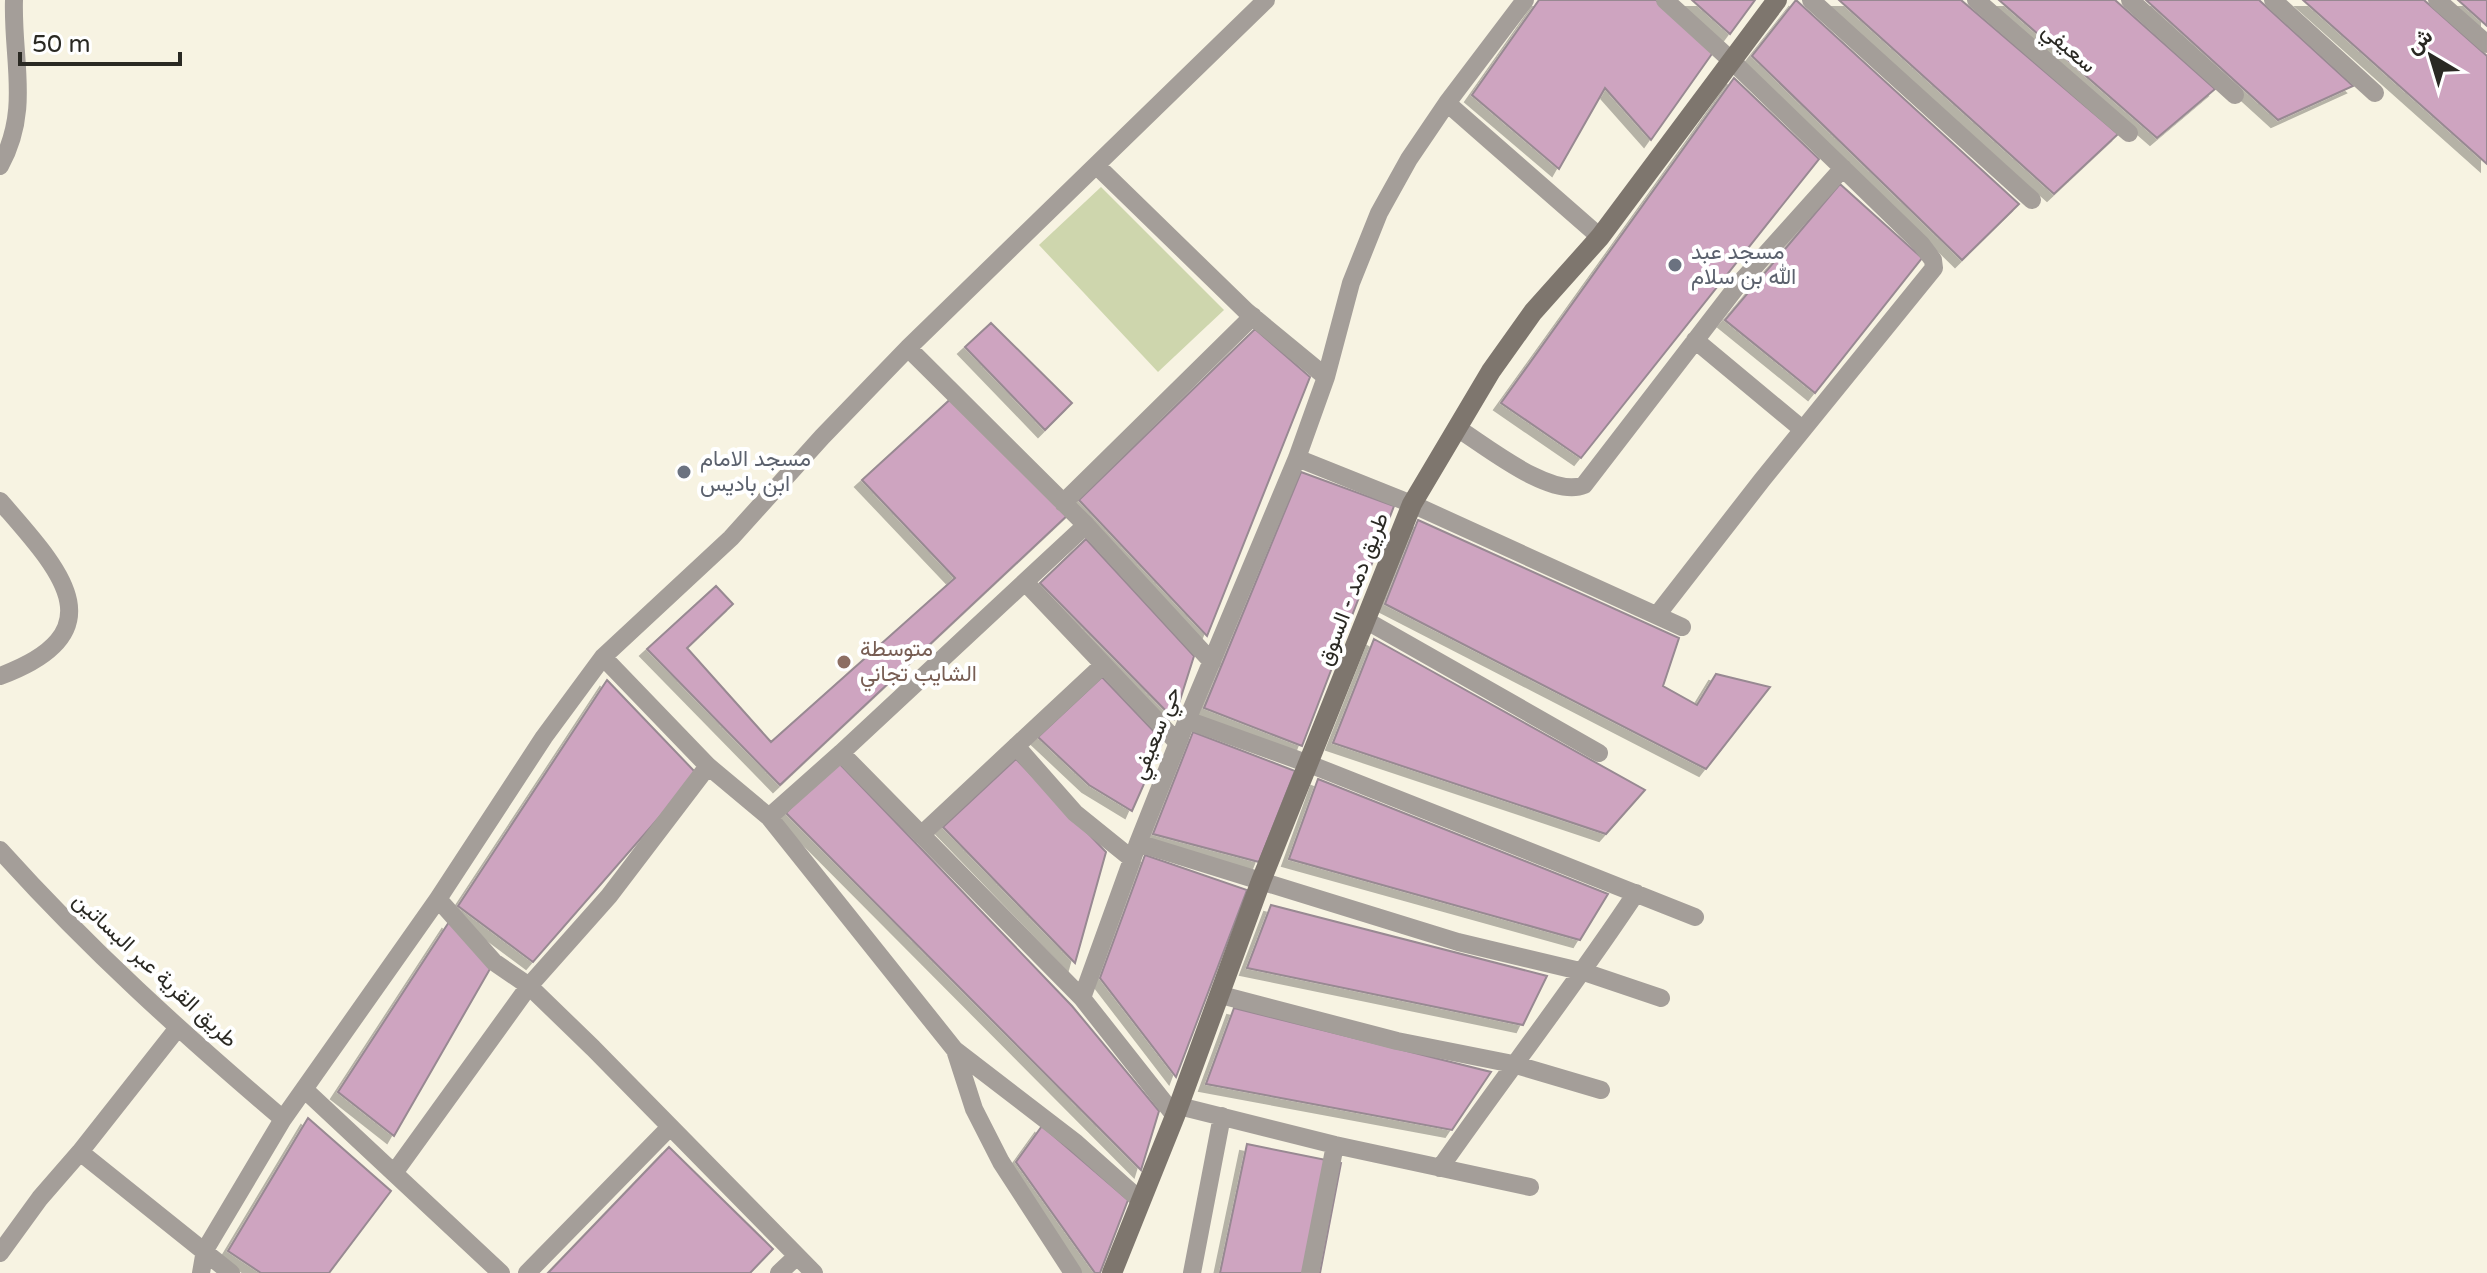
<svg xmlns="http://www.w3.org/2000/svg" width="2487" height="1273" viewBox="0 0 2487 1273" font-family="'Varela Round',Vazirmatn,sans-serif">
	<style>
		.green { fill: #ced6ad }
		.building { fill: #cea4c0; stroke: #988992; stroke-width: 2; filter: url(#shadow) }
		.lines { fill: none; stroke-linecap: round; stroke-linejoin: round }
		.minor { stroke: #a49e99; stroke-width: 18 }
		.secondary { stroke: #7e766e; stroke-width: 20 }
		.worship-dot { fill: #6b7280; stroke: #fff; stroke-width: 3 }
		.education-dot { fill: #8d6e63; stroke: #fff; stroke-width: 3 }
		.labels { text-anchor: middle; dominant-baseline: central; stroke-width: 8; stroke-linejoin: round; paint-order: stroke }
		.street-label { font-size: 22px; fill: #2a2923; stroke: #fff }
		.worship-label { font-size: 22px; fill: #5b616d; stroke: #fff; text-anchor: start }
		.education-label { font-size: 22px; fill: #785e54; stroke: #fff; text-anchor: start }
	</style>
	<defs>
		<filter id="shadow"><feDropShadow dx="-7" dy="7" stdDeviation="0" flood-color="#0004"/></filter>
	</defs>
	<rect width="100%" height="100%" fill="#f7f3e2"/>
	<!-- green -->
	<path class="green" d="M 1101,187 L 1224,310 L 1158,372 L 1039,245 Z"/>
	<!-- building -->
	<path class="building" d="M 1539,0 L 1656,0 L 1714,51 L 1651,140 L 1605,88 L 1559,169 L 1472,95 Z
		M 1692,0 L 1755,0 L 1730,34 Z
		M 1796,0 L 2019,204 L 1962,260 L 1752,56 Z
		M 1839,0 L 1961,0 L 2118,134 L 2054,194 Z
		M 1999,0 L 2115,0 L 2215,89 L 2157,138 Z
		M 2146,0 L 2259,0 L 2353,86 L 2278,120 Z
		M 2303,0 L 2424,0 L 2487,56 L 2487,164 Z
		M 2458,0 L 2487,0 L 2487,26 Z
		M 1734,78 L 1819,159 L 1581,458 L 1501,403 Z
		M 1840,184 L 1922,258 L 1815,393 L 1725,320 Z
		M 991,323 L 1072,403 L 1045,430 L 965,347 Z
		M 1255,329 L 1310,377 L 1207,636 L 1079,500 Z
		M 955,395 L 1072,511 L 780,785 L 647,649 L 716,586 L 733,604 L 687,648 L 771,742 L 955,578 L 862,480 Z
		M 1301,472 L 1394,506 L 1302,746 L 1204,708 Z
		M 1418,520 L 1679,638 L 1663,686 L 1697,705 L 1716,674 L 1770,687 L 1706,769 L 1385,604 Z
		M 1086,539 L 1194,656 L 1174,719 L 1040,583 Z
		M 1374,639 L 1645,790 L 1606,834 L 1333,743 Z
		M 1102,677 L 1163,741 L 1132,811 L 1089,785 L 1038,737 Z
		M 607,680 L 697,774 L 533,962 L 458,906 Z
		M 1193,732 L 1295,771 L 1259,862 L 1153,834 Z
		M 835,759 L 1072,1006 L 1159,1111 L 1141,1170 L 786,813 Z
		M 1016,759 L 1106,852 L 1075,963 L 943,827 Z
		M 1318,779 L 1608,894 L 1580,940 L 1289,859 Z
		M 1145,855 L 1247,890 L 1176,1077 L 1100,978 Z
		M 1271,905 L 1547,976 L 1523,1025 L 1247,968 Z
		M 449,922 L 494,962 L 394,1136 L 338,1092 Z
		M 1234,1008 L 1491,1072 L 1452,1130 L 1206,1084 Z
		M 308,1118 L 391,1191 L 329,1273 L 261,1273 L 228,1251 Z
		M 1042,1126 L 1128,1200 L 1100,1273 L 1095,1273 L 1016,1162 Z
		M 1247,1144 L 1341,1163 L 1320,1273 L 1220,1273 Z
		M 669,1147 L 773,1249 L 750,1273 L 548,1273 Z"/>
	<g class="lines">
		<!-- minor -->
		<path class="minor" d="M 1811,0 L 2032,200
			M 1976,0 L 2129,133
			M 2130,0 L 2235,95
			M 2273,0 L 2375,93
			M 2437,0 L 2487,44
			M 1447,103 L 1600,237
			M 0,166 C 31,110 12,60 14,0
			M 1097,166 L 1246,311 L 1326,377
			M 1695,340 L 1802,429
			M 908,348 L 1086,525 L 1212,662
			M 1457,428 C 1486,446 1551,499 1584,485 L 1738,285 L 1843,168
			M 1297,458 L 1412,504 L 1682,627
			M 0,501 C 57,567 122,631 0,676
			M 1063,503 L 1253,316
			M 1025,582 L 1178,743
			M 1657,615 L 1762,480 L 1934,268 L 1933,260 L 1921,244 L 1733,62 L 1665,0
			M 1367,621 L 1599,753
			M 603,657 L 708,766 L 769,817 L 955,1050 L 1076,1143 L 1141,1201
			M 1187,720 L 1309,764 L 1695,917
			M 1016,746 L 1075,813 L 1132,859
			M 841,753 L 1082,998 L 1175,1116
			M 769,817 L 841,753 L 1086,525
			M 921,835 L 1102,666
			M 1138,843 L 1458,942 L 1584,972 L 1661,998
			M 0,850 C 89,949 182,1033 283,1119
			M 438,899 L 494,962 L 529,986 L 593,1048 L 814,1273
			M 1221,995 L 1397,1041 L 1513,1064 L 1601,1090
			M 1082,998 L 1138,843 L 1187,720 L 1297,458 L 1326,377 L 1351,283 L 1379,213 L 1409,159 L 1447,103 L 1525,0
			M 955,1050 L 974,1109 L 1001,1162 L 1073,1273
			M 304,1089 L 501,1273
			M 1179,1106 L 1335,1145 L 1530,1187
			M 80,1152 L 231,1273
			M 1440,1168 C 1505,1075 1574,987 1636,893
			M 394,1173 L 529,986 L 609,896 L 708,766
			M 0,1253 L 40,1198 L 80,1152 L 177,1029
			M 201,1273 L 205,1250 L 283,1119 L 438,899 L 544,737 L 603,657 L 731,538 L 822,437 L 908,348 L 1266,0
			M 527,1273 L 670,1127
			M 779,1273 L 797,1256
			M 1192,1273 L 1222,1116
			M 1310,1273 L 1335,1145"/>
		<!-- secondary -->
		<path class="secondary" d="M 1112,1273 L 1175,1116 L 1261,881 L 1412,504 L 1491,371 L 1533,312 L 1600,237 L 1777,0"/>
	</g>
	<!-- markers -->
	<g class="worship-dot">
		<circle cx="1675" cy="265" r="8"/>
		<circle cx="684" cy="472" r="8"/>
	</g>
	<circle class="education-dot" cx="844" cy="662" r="8"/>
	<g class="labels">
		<!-- street labels -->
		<g class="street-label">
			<text transform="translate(2069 48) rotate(41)">سعيفي</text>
			<text transform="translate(1353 589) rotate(-69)">طريق دمد - السوق</text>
			<text transform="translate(1156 733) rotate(-68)">حي سعيفي</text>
			<text transform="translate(155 970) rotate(43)">طريق القرية عبر البساتين</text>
		</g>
		<!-- worship labels -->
		<g class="worship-label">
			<text x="1691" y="252">مسجد عبد<tspan x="1691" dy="25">الله بن سلام</tspan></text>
			<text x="700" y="459">مسجد الامام<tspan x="700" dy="25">ابن باديس</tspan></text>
		</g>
		<!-- education labels -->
		<g class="education-label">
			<text x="860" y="649">متوسطة<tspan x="860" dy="25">الشايب تجاني</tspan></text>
		</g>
	</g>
	<!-- north arrow -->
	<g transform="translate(2431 56) rotate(322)" stroke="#ffffff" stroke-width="6" paint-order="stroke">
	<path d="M0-6L14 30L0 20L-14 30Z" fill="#2a2923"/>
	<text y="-12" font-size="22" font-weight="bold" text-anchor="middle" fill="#2a2923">ش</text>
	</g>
	<!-- scale -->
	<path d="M20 52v12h160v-12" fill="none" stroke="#2a2923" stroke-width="4"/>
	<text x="32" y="52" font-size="24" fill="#2a2923" stroke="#ffffff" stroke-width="6" paint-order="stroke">50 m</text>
</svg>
